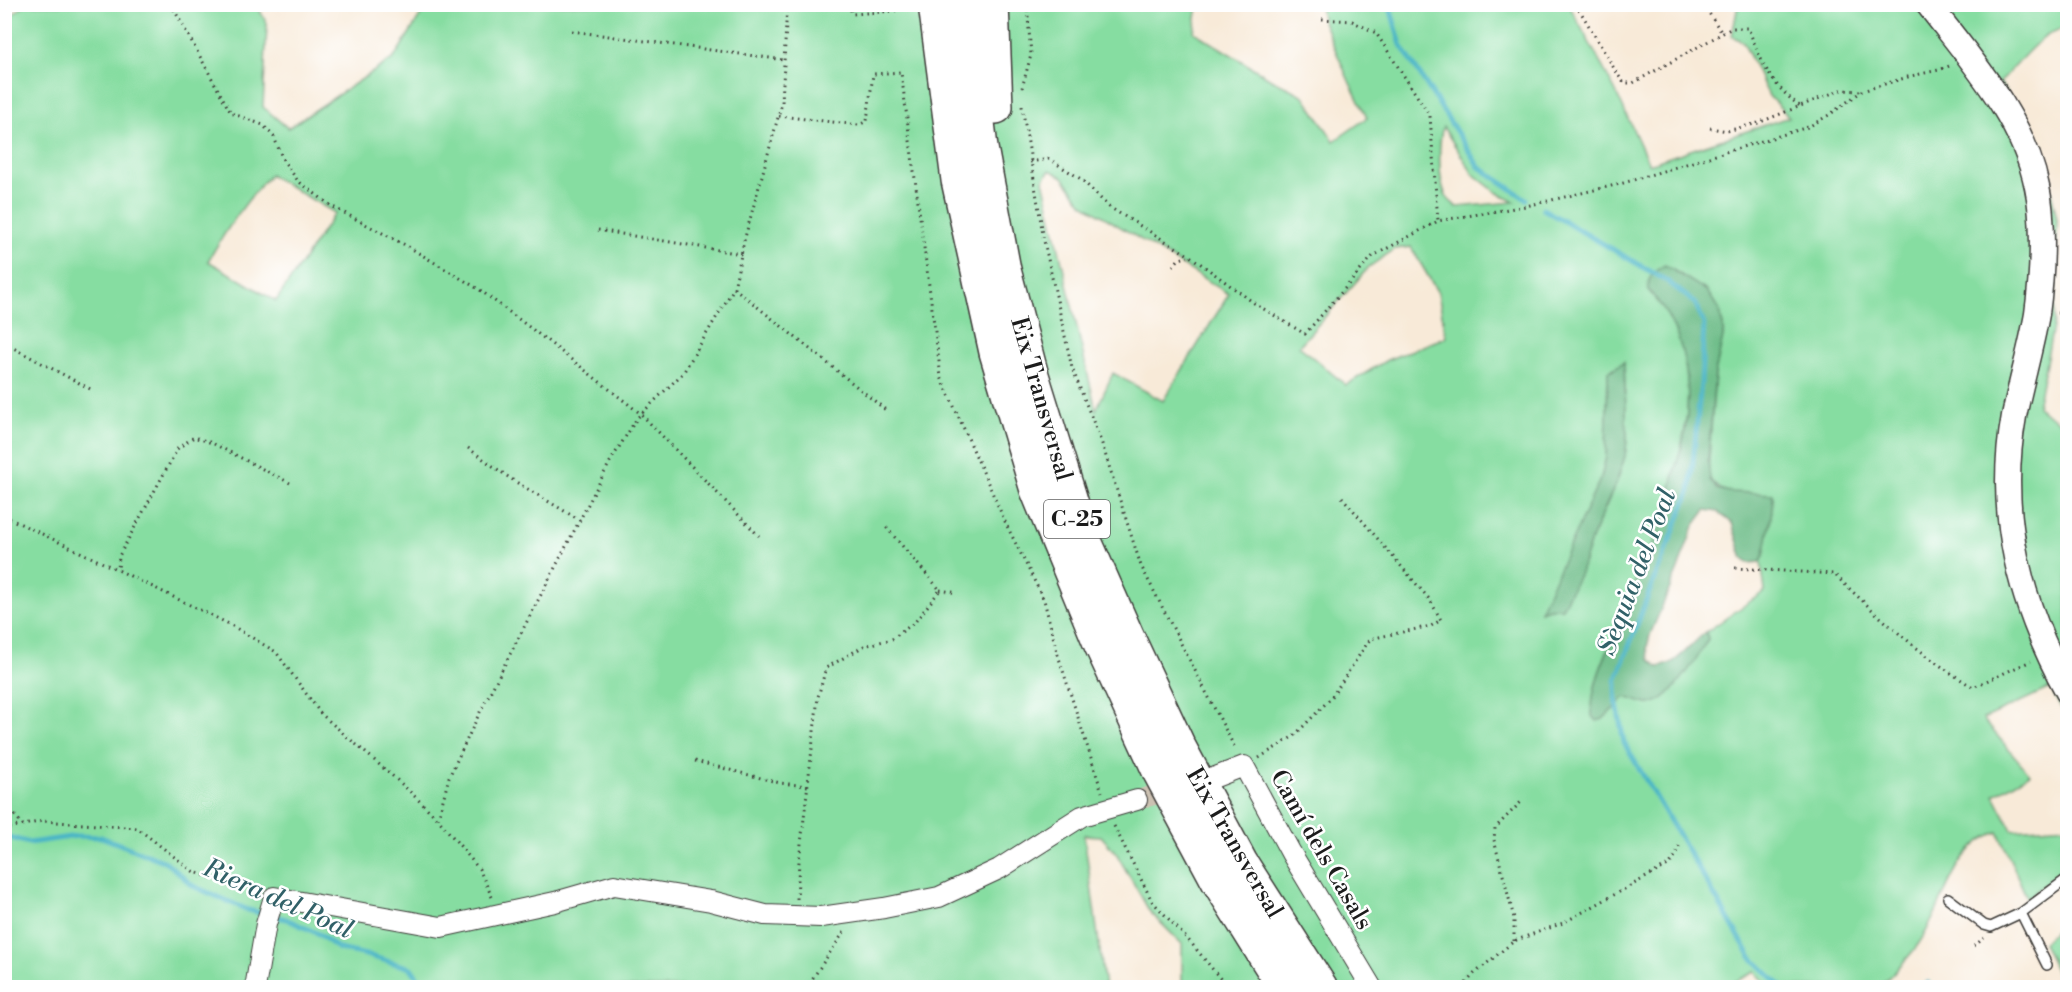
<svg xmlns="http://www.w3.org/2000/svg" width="2072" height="992" viewBox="0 0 2072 992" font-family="'Libre Bodoni',serif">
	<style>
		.green { fill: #86dda1; stroke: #517c5e; stroke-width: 1.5; fill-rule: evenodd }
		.forest { fill: #6cbc87; stroke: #446c52; stroke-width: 1.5 }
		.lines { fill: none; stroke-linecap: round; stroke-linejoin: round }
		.stream { stroke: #4ab5c6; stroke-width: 5 }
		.minor-tunnel { stroke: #ccc1b2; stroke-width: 20; stroke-dasharray: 20 10; stroke-linecap: butt }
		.service-casing { stroke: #3d3b38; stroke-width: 12 }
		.minor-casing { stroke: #3d3b38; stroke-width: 22 }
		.tertiary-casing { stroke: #3d3b38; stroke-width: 27 }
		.motorway-casing { stroke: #3d3b38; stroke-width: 36 }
		.path { stroke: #3d3b38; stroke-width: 3; stroke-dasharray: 1.5 4.5; stroke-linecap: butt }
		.service { stroke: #fff; stroke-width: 9 }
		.minor { stroke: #fff; stroke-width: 20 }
		.tertiary { stroke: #fff; stroke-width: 24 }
		.motorway { stroke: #fff; stroke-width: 33 }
		.labels { text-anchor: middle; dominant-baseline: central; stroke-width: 5; stroke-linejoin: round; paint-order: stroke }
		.shield { fill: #fff; stroke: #606060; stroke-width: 1.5 }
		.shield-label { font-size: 22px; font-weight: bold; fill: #1c1c1c }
		.street-label { font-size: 24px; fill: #1c1c1c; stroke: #fff }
		.water-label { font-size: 26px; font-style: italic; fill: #316168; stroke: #fff }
	</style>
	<rect width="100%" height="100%" fill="#fff"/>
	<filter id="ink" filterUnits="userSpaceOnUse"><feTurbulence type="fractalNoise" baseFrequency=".0167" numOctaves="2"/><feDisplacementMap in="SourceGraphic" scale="12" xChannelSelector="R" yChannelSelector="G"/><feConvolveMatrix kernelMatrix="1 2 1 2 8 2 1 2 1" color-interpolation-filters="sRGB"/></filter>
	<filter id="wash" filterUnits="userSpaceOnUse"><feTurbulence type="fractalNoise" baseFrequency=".008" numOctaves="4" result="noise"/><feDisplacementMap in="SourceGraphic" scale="24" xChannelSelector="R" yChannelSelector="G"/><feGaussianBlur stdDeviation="1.35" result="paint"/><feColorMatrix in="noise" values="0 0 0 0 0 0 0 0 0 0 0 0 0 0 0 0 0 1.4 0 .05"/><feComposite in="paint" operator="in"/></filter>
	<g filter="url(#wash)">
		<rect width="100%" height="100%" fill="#f8ead8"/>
		<!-- green -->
		<path class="green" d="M 25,5 L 257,5 L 267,24 L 263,107 L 288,128 L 394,58 L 427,5 L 1198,5 L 1194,32 L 1271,79 L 1304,96 L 1334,141 L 1367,118 L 1349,81 L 1322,19 L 1320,5 L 1569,5 L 1615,90 L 1649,164 L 1789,117 L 1769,96 L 1743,42 L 1732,36 L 1738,5 L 2067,5 L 2067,27 C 2039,33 2020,62 2000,82 L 2043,156 L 2057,219 L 2054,322 L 2037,407 L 2067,427 L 2067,718 L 2050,688 L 1983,719 L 2030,774 L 1994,795 L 2012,830 L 2067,826 L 2067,868 L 2027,898 L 1998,832 C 1949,849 1945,909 1917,946 C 1906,961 1892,974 1879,987 L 1770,987 L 1755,972 L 1722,988 L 1182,987 L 1182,944 L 1150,912 L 1116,853 L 1101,836 L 1084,835 L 1105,987 L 5,988 L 4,21 ZM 1443,127 L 1473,174 L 1496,192 L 1514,202 L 1457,207 C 1454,204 1449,201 1447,197 C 1438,183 1438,142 1443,127 ZM 1050,170 L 1063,177 L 1083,204 L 1229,294 L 1163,401 L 1113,373 L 1096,410 L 1043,180 ZM 270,175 L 335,213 L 276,301 L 208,261 C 226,230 245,201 270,175 ZM 1411,247 L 1438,293 L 1446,337 L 1387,360 L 1346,385 L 1299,346 L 1369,267 L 1395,249 ZM 1648,289 L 1707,291 L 1720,313 L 1724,331 L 1715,373 L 1708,474 C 1716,499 1751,494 1773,495 L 1764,556 L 1761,562 L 1765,591 L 1706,632 L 1708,639 L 1704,645 C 1693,661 1669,705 1648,704 C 1640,703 1632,699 1625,697 L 1611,709 L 1593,716 C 1590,685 1607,653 1619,625 C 1627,606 1632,587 1641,569 C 1649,551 1660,534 1665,515 C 1670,499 1671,482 1676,466 C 1695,405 1694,338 1648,289 ZM 1624,362 L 1627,440 L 1625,456 L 1617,481 L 1592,537 L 1580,572 L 1562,608 L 1549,608 L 1541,611 L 1600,482 L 1606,457 L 1608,372 Z
			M 2067,918 L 2067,987 L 2063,987 L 2043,943 Z"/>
		<!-- forest -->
		<path class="forest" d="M 1665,265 L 1707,291 L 1718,308 L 1723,325 L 1723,337 L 1715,373 L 1708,460 L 1710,480 L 1717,489 L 1730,492 L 1773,494 C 1774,503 1765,556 1761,562 L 1748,563 L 1743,559 L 1732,523 L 1718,512 L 1706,510 L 1694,526 L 1678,569 L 1650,635 L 1647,647 L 1649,659 L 1658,667 C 1678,665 1691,643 1706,632 L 1708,639 C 1699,655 1669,705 1648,704 C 1640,703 1632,699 1625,697 L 1603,719 L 1597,721 L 1592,716 C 1590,685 1607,653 1619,625 C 1627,605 1634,584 1642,565 C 1649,549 1658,535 1664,519 C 1670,502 1671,483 1676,466 C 1696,407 1693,337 1648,290 C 1648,276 1654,271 1665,265 Z
			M 1624,362 L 1627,440 L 1625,456 L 1617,481 L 1592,537 L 1580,573 L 1562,608 L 1549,608 L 1540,611 L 1602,475 L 1606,457 L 1608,372 Z"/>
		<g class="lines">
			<!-- stream -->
			<path class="stream" d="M 1389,4 L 1401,45 L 1479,167 L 1526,199
				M 1543,209 L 1667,281 L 1695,303 L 1704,324 L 1701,383 L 1690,491 L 1653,582 L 1616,681 L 1616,699 L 1624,743 L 1751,957 L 1783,988
				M 8,837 L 29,843 L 77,836 L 101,837 L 166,862 L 193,886 L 248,910 L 265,914
				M 274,916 L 286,919 L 319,934 L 339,949 L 366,955 L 411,968 L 425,988
				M 1921,988 L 1928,983"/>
		</g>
	</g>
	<g filter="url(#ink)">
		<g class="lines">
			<!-- minor-tunnel -->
			<path class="minor-tunnel" d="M 1137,800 L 1179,788"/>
			<!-- service casing -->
			<g class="service-casing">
				<path id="service" d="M 1948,898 L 1984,925 L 1991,927 L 2021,913 L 2068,878
					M 2021,913 L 2047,965"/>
			</g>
			<!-- minor casing -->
			<g class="minor-casing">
				<path id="minor" d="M 1213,778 L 1244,766 L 1291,853 L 1372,988
					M 255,988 L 266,924 L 274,897 L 441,927 L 555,902 L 614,885 L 711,901 L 765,915 L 821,917 L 884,908 L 939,897 L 999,869 L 1082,816 L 1137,800"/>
			</g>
			<!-- tertiary casing -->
			<g class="tertiary-casing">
				<path id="tertiary" d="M 1928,4 C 1970,59 2023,117 2037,187 C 2045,223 2042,277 2037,314 C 2031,348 2021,382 2014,416 C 1996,515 2020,605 2068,692"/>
			</g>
			<!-- motorway casing -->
			<g class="motorway-casing">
				<path id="motorway" d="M 935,4 L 958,180 L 996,352 L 1037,490 L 1100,643 L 1160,773 L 1218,881 L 1285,988
					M 964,4 L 981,148 L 1004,270 L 1031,372 L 1080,530 L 1127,636 L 1179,747 L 1241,863 L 1321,988
					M 992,4 L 996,107"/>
			</g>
			<!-- path -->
			<path class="path" d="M 171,4 L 231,113 L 263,125 L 274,137 L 283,160 L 298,181 L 333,207 L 407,246 L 480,290 L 545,339 L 641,414 L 759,536
				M 849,4 L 852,14 L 896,11
				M 1576,4 L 1618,75 L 1624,83 L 1633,83 L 1732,28 L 1748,28 C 1763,64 1768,82 1801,107
				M 1703,4 L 1722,33
				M 1322,19 L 1352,21 L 1376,33 L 1430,116 L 1438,221
				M 572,31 L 784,60
				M 1022,88 L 1031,55 L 1027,4
				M 1022,106 L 1044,241 L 1072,368 L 1102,444 L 1141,566 L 1236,750
				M 779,116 L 859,125 L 867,121 L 873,74 L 901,72 L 941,377 L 1007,526 L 1044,600 L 1057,652 L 1102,792
				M 1710,128 L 1727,131 L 1758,123 L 1840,90 L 1862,91
				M 1030,162 L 1049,159 L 1081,179 L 1109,207 L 1190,256 L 1254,303 L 1305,334 L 1373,256 L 1438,221 L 1526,206 L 1620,184 L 1808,127 L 1829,115 L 1862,91 L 1911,76 L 1939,70 L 1952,65
				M 598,230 L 742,254
				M 1173,266 L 1179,259 L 1188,257
				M 734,288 L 887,411
				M 2057,313 L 2068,313
				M 4,343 L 94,391
				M 468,448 L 511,479 L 581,521
				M 290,483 L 212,443 L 194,437 L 178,448 L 119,556 L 118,570 L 229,624 L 276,652 L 321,714 L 404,786 L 438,819
				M 4,516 L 118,570
				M 1735,568 L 1834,574 C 1878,616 1921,656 1973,687 L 2031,661
				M 940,590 L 957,593
				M 1259,758 L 1294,736 L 1331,698 L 1370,639 L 1431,626 L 1441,620 L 1430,600 L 1342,497
				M 695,761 L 780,783 L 808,786
				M 4,812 L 12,812 L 23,825
				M 1114,826 L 1152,901 L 1192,944 L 1228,988
				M 4,829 L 43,821 L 137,828 L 194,872 L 258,892
				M 492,897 L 479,869 L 438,819 L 449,777 L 481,710 L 610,462 L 637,418 L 683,373 L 734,288 L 744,241 L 782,103 L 787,4
				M 797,899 L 799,861 L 818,697 L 826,668 L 864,646 L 892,639 L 915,622 L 940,590 L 886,527
				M 1514,941 L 1514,918 L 1494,840 L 1495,828 L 1521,802
				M 1974,946 L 1984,938
				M 806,988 L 844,932
				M 1462,988 L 1474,974 L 1514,941 L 1563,923 L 1670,864 L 1677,853 L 1679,846"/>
			<!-- service -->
			<use href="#service" class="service"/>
			<!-- minor -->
			<use href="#minor" class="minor"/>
			<!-- tertiary -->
			<use href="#tertiary" class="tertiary"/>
			<!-- motorway -->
			<use href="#motorway" class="motorway"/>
		</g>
	</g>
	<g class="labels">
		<!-- shield labels -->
		<rect class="shield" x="1044" y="500" width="66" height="38" rx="4.5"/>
		<g class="shield-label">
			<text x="1077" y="519">C-25</text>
		</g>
		<!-- street labels -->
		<g class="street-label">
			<text transform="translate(1041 399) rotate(74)">Eix Transversal</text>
			<text transform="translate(1234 843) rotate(60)">Eix Transversal</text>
			<text transform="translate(1321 850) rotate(60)">Camí dels Casals</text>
		</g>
		<!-- water labels -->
		<g class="water-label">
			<text transform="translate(1637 572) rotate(-69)">Sèquia del Poal</text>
			<text transform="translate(278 899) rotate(24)">Riera del Poal</text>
		</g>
	</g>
	<!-- margin -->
	<rect width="2072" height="992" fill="none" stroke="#fff" stroke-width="24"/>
</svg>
